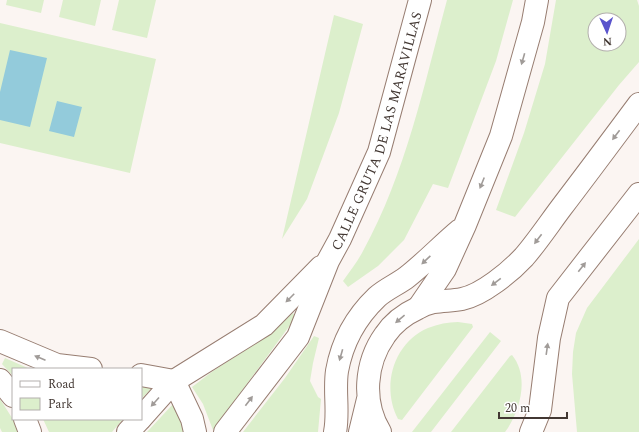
<svg xmlns="http://www.w3.org/2000/svg" width="639" height="432" viewBox="0 0 639 432" font-family="Spectral,serif">
	<style>
		.green { fill: #dcefcc; fill-rule: evenodd }
		.water { fill: #93cbdb }
		.lines { fill: none; stroke-linecap: round; stroke-linejoin: round }
		.minor-casing { stroke: #977d71; stroke-width: 24 }
		.primary-casing { stroke: #977d71; stroke-width: 24 }
		.motorway-casing { stroke: #977d71; stroke-width: 24 }
		.minor { stroke: #fff; stroke-width: 22 }
		.primary { stroke: #fff; stroke-width: 22 }
		.motorway { stroke: #fff; stroke-width: 22 }
		.oneway { fill: #a09b98 }
		.labels { text-anchor: middle; dominant-baseline: central; stroke-width: 3; stroke-linejoin: round; paint-order: stroke }
		.street-label { font-size: 14px; fill: #423732; stroke: #fff }
	</style>
	<rect width="100%" height="100%" fill="#fbf5f2"/>
	<!-- green -->
	<path class="green" d="M 7,0 L 44,0 L 41,13 L 6,5 Z
		M 63,0 L 101,0 L 95,26 L 59,17 Z
		M 119,0 L 156,0 L 147,38 L 112,30 Z
		M 447,0 L 513,0 L 496,61 L 448,188 L 433,184 L 404,240 L 378,266 L 348,287 L 343,281 C 350,271 358,261 363,251 C 406,173 424,85 447,0 Z
		M 556,0 L 637,0 L 639,6 L 639,62 L 619,85 L 515,217 L 496,210 L 524,133 L 545,64 ZM 595,20 L 619,20 L 619,44 L 595,44 Z
		M 334,15 L 363,24 L 339,113 L 307,199 L 282,239 Z
		M 0,23 L 156,59 L 130,173 L 0,143 Z
		M 639,239 L 639,432 L 577,432 L 572,374 L 573,352 L 576,333 L 587,308 Z
		M 293,313 L 296,317 L 213,430 L 203,404 L 192,387 L 213,371 L 269,335 Z
		M 458,322 L 472,324 L 473,327 L 402,420 L 398,419 C 381,387 393,343 428,328 C 438,324 448,322 458,322 Z
		M 490,332 L 501,341 L 431,432 L 412,432 Z
		M 314,336 L 319,338 L 313,363 L 310,381 L 318,397 L 321,399 L 318,432 L 243,432 L 285,378 Z
		M 512,355 C 530,377 520,412 505,432 L 451,432 L 510,356 Z
		M 5,358 L 30,369 L 13,369 L 13,376 L 2,364 Z
		M 149,385 L 151,389 L 141,399 L 141,386 Z
		M 0,399 L 21,432 L 2,432 L 0,428 Z
		M 174,403 L 185,432 L 147,432 Z
		M 43,419 L 123,419 L 112,432 L 49,432 Z"/>
	<!-- water -->
	<path class="water" d="M 10,50 L 47,58 L 30,127 L 0,120 L 0,92 Z
		M 57,101 L 82,107 L 74,137 L 49,131 Z"/>
	<g class="lines">
		<!-- minor casing -->
		<g class="minor-casing">
			<g id="minor">
				<path d="M 0,341 L 57,365 L 91,369"/>
				<path d="M 141,375 L 174,381 L 192,419 L 195,432"/>
				<path d="M 0,380 L 13,396"/>
				<path d="M 141,418 L 174,381 L 264,325 L 321,267"/>
				<path d="M 25,419 L 30,432"/>
				<path d="M 128,432 L 140,419"/>
				<path id="s1" d="M 225,432 L 298,337 L 328,261 L 340,239 L 379,152 L 420,0"/>
			</g>
		</g>
		<!-- primary casing -->
		<g class="primary-casing">
			<path id="primary" d="M 360,432 L 368,399
				M 380,432 C 362,402 365,363 385,335 C 393,323 405,314 418,308 C 433,299 447,302 462,299 C 482,295 510,272 524,257 C 537,242 549,224 561,208 C 587,174 613,139 639,104
				M 531,432 L 540,410 L 549,338 L 558,298 L 639,194"/>
		</g>
		<!-- motorway casing -->
		<g class="motorway-casing">
			<path id="motorway" d="M 419,307 L 445,269 L 465,225 L 501,136 L 533,22 L 537,0
				M 335,432 C 339,412 334,391 337,371 C 342,343 356,317 377,297 C 386,289 398,284 407,277 C 426,262 442,245 460,230"/>
		</g>
		<!-- minor -->
		<use href="#minor" class="minor"/>
		<!-- primary -->
		<use href="#primary" class="primary"/>
		<!-- motorway -->
		<use href="#motorway" class="motorway"/>
	</g>
	<!-- one-way arrows -->
	<defs><path id="oneway-solid" d="M-6-.8H1V-3.2L6.5 0L1 3.2V.8H-6Z"/></defs>
	<g class="oneway">
		<use href="#oneway-solid" transform="translate(523 59) rotate(106)"/>
		<use href="#oneway-solid" transform="translate(616 135) rotate(127)"/>
		<use href="#oneway-solid" transform="translate(482 183) rotate(112)"/>
		<use href="#oneway-solid" transform="translate(538 239) rotate(127)"/>
		<use href="#oneway-solid" transform="translate(426 260) rotate(137)"/>
		<use href="#oneway-solid" transform="translate(582 267) rotate(-52)"/>
		<use href="#oneway-solid" transform="translate(496 282) rotate(143)"/>
		<use href="#oneway-solid" transform="translate(290 298) rotate(135)"/>
		<use href="#oneway-solid" transform="translate(400 319) rotate(140)"/>
		<use href="#oneway-solid" transform="translate(547 349) rotate(-82)"/>
		<use href="#oneway-solid" transform="translate(341 355) rotate(106)"/>
		<use href="#oneway-solid" transform="translate(40 358) rotate(-157)"/>
		<use href="#oneway-solid" transform="translate(249 401) rotate(-53)"/>
		<use href="#oneway-solid" transform="translate(155 402) rotate(132)"/>
	</g>
	<g class="labels">
		<!-- street labels -->
		<g class="street-label">
			<text stroke="none"><textPath href="#s1" startOffset="341">CALLE GRUTA DE LAS MARAVILLAS</textPath></text>
		</g>
	</g>
	<!-- legend -->
	<rect x="12" y="368" width="130" height="52" fill="#ffffff" stroke="#b3afad"/>
	<rect x="20" y="381" width="20" height="6" fill="#ffffff" stroke="#b3afad"/>
	<text x="48" y="388" font-size="12" fill="#423732">Road</text>
	<rect x="20" y="398" width="20" height="12" fill="#dcefcc" stroke="#b3afad"/>
	<text x="48" y="408" font-size="12" fill="#423732">Park</text>
	<!-- north arrow -->
	<g transform="translate(607 32) rotate(177)"><circle r="19" fill="#ffffff" stroke="#b3afad"/>
	<path d="M0-3L7 15L0 10L-7 15Z" fill="#5a54cc"/>
	<text y="-6" font-size="11" font-weight="bold" text-anchor="middle" fill="#423732">N</text>
	</g>
	<!-- scale -->
	<path d="M499 412v6h68v-6" fill="none" stroke="#423732" stroke-width="2"/>
	<text x="505" y="412" font-size="12" fill="#423732" stroke="#ffffff" stroke-width="3" paint-order="stroke">20 m</text>
</svg>
